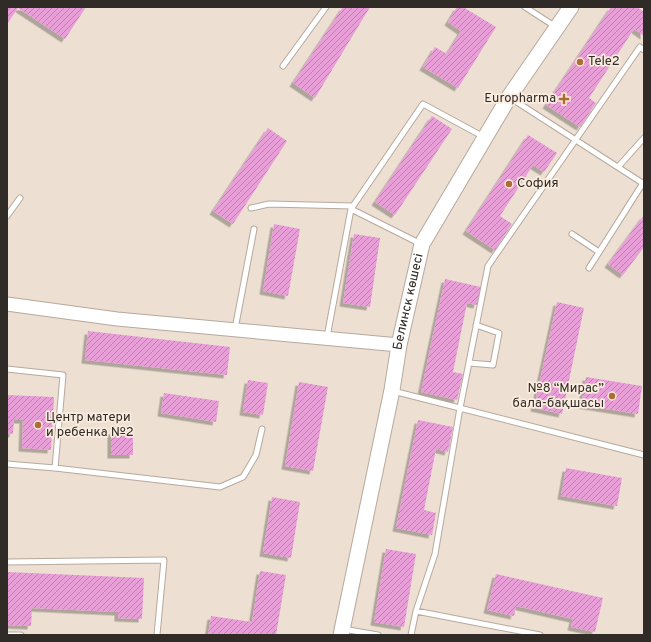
<svg xmlns="http://www.w3.org/2000/svg" width="651" height="642" viewBox="0 0 651 642" font-family="Overpass,sans-serif">
	<style>
		.building { fill: url(#building-hatch); filter: url(#shadow) }
		.lines { fill: none; stroke-linecap: round; stroke-linejoin: round }
		.service-casing { stroke: #b6a99d; stroke-width: 7 }
		.tertiary-casing { stroke: #b6a99d; stroke-width: 15 }
		.secondary-casing { stroke: #b6a99d; stroke-width: 17 }
		.service { stroke: #fff; stroke-width: 5 }
		.tertiary { stroke: #fff; stroke-width: 13 }
		.secondary { stroke: #fff; stroke-width: 15 }
		.poi-dot { fill: #ac6e33; stroke: #faecdf; stroke-width: 1.5 }
		.labels { text-anchor: middle; dominant-baseline: central; stroke-width: 3.5; stroke-linejoin: round; paint-order: stroke }
		.poi-label { font-size: 13px; fill: #302b26; stroke: #faecdf; text-anchor: start }
		.street-label { font-size: 13px; fill: #302b26; stroke: #faecdf }
	</style>
	<defs>
		<pattern id="building-hatch" width="6" height="6" patternUnits="userSpaceOnUse"><rect width="6" height="6" fill="#e89fd8"/><path d="M-1 1l2-2M0 6l6-6M5 7l2-2" fill="none" stroke="#bc82af"/></pattern>
		<filter id="shadow"><feDropShadow dx="-3.5" dy="3.5" stdDeviation="0" flood-color="#0004"/></filter>
	</defs>
	<rect width="100%" height="100%" fill="#eddfd2"/>
	<!-- building -->
	<path class="building" d="M 7,7 L 86,7 L 65,39 L 18,8 L 7,24 Z
		M 343,7 L 370,7 L 315,98 L 293,83 Z
		M 457,7 L 463,7 L 496,27 L 458,88 L 423,67 L 435,47 L 447,54 L 461,31 L 448,22 Z
		M 611,7 L 637,7 L 644,12 L 644,36 L 634,29 L 589,98 L 596,103 L 580,127 L 546,105 Z
		M 432,116 L 452,129 L 395,215 L 375,202 Z
		M 268,128 L 287,141 L 233,224 L 213,211 Z
		M 528,135 L 557,153 L 544,172 L 533,165 L 500,216 L 512,224 L 495,250 L 466,231 Z
		M 644,215 L 644,247 L 623,275 L 608,264 Z
		M 274,224 L 300,229 L 288,296 L 263,291 Z
		M 354,234 L 380,238 L 370,307 L 343,303 Z
		M 445,279 L 481,287 L 477,305 L 467,303 L 453,372 L 463,374 L 457,400 L 421,392 Z
		M 557,302 L 584,308 L 562,414 L 534,408 Z
		M 88,331 L 230,347 L 227,375 L 85,360 Z
		M 586,377 L 642,386 L 638,414 L 581,405 Z
		M 248,380 L 268,383 L 263,415 L 243,412 Z
		M 299,382 L 328,387 L 313,471 L 285,466 Z
		M 164,393 L 219,401 L 216,422 L 161,413 Z
		M 7,395 L 54,397 L 51,450 L 22,448 L 23,420 L 14,420 L 13,434 L 7,433 Z
		M 418,420 L 453,427 L 448,452 L 436,449 L 424,510 L 436,513 L 432,535 L 396,528 Z
		M 111,431 L 133,431 L 133,455 L 111,455 Z
		M 566,468 L 622,478 L 617,506 L 561,496 Z
		M 272,497 L 300,502 L 291,558 L 263,553 Z
		M 386,549 L 416,554 L 404,627 L 374,622 Z
		M 260,571 L 286,575 L 276,635 L 208,635 L 211,616 L 252,622 Z
		M 7,572 L 144,578 L 142,619 L 118,618 L 118,612 L 32,608 L 31,626 L 7,625 Z
		M 496,574 L 603,598 L 595,632 L 571,627 L 573,619 L 516,606 L 514,616 L 487,610 Z"/>
	<g class="lines">
		<!-- service casing -->
		<g class="service-casing">
			<path id="service" d="M 525,7 L 556,27
				M 283,66 L 326,7
				M 509,97 L 644,184
				M 618,167 L 644,138
				M 251,208 L 269,204 L 353,206
				M 7,216 L 20,198
				M 572,234 L 599,252
				M 421,244 L 351,209 L 423,104 L 484,137
				M 589,268 L 643,183
				M 235,329 L 254,229
				M 327,337 L 351,209
				M 469,363 L 493,365 L 499,333 L 476,325
				M 7,369 L 63,375 L 55,468 L 7,464
				M 393,391 L 644,455
				M 55,468 L 220,487 L 243,477 L 256,455 L 262,429
				M 7,562 L 164,560 L 157,635
				M 416,611 L 540,635
				M 343,629 L 378,635
				M 7,635 L 21,635
				M 411,635 L 416,611 L 435,554 L 460,408 L 488,266 L 640,47 L 644,50"/>
		</g>
		<!-- tertiary casing -->
		<g class="tertiary-casing">
			<path id="tertiary" d="M 7,304 L 117,319 L 399,345"/>
		</g>
		<!-- secondary casing -->
		<g class="secondary-casing">
			<g id="secondary">
				<path id="s1" d="M 341,635 L 392,390 L 399,345 L 422,244 L 509,97 L 571,7"/>
			</g>
		</g>
		<!-- service -->
		<use href="#service" class="service"/>
		<!-- tertiary -->
		<use href="#tertiary" class="tertiary"/>
		<!-- secondary -->
		<use href="#secondary" class="secondary"/>
	</g>
	<!-- markers -->
	<g class="poi-dot">
		<circle cx="580" cy="62" r="4"/>
		<path d="M562 93h4v4h4v4h-4v4h-4v-4h-4v-4h4z"/>
		<circle cx="509" cy="184" r="4"/>
		<circle cx="612" cy="396" r="4"/>
		<circle cx="38" cy="425" r="4"/>
	</g>
	<g class="labels">
		<!-- poi labels -->
		<g class="poi-label">
			<text x="588" y="62">Tele2</text>
			<text x="556" y="99" text-anchor="end">Europharma</text>
			<text x="517" y="184">София</text>
			<text x="604" y="389" text-anchor="end">№8 “Мирас”<tspan x="604" dy="15">бала-бақшасы</tspan></text>
			<text x="46" y="418">Центр матери<tspan x="46" dy="15">и ребенка №2</tspan></text>
		</g>
		<!-- street labels -->
		<g class="street-label">
			<text stroke="none"><textPath href="#s1" startOffset="340">Белинск көшесі</textPath></text>
		</g>
	</g>
	<!-- border -->
	<rect width="651" height="642" fill="none" stroke="#302b26" stroke-width="16"/>
</svg>
